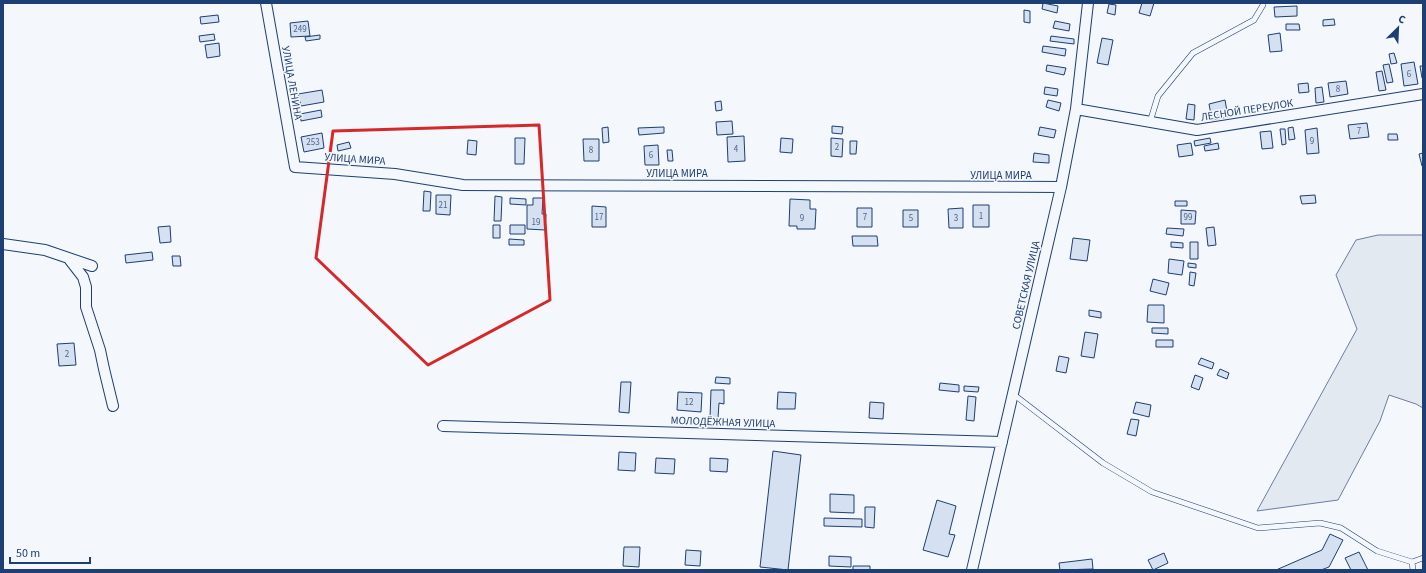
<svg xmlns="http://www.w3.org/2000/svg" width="1426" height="573" viewBox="0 0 1426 573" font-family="'Source Sans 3',sans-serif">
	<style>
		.green { fill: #e3e9f0; stroke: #687fa3 }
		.building { fill: #d5e0f0; stroke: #1d3f73 }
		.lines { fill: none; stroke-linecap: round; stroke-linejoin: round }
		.service-casing { stroke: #1d3f73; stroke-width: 6 }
		.minor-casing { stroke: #1d3f73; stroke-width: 12 }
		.service { stroke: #f4f7fb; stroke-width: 5 }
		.minor { stroke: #f4f7fb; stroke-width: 10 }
		.marked { fill: none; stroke: #d62828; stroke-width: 3; stroke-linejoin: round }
		.labels { text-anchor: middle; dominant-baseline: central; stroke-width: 3; stroke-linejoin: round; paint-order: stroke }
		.number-label { font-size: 9px; fill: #4b6792 }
		.street-label { font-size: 11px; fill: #1d3f73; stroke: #f4f7fb }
	</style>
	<rect width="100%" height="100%" fill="#f4f7fb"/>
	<!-- green -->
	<path class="green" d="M 1378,235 L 1423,235 L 1423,408 L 1416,404 L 1389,395 L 1380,421 L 1338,500 L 1257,511 L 1357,329 L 1336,275 L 1356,240 Z"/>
	<!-- building -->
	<path class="building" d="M 1043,3 L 1058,6 L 1057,13 L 1042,9 Z
		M 1142,3 L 1154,3 L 1150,16 L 1139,13 Z
		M 1109,4 L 1116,5 L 1115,15 L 1107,13 Z
		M 1297,6 L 1297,16 L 1275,17 L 1274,7 Z
		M 1024,10 L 1030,11 L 1030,23 L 1024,22 Z
		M 218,15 L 219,22 L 201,24 L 200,17 Z
		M 1334,19 L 1335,25 L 1323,26 L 1323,20 Z
		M 308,21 L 310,36 L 291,37 L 290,23 Z
		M 1055,21 L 1070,24 L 1069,31 L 1053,28 Z
		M 1286,24 L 1299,24 L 1300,30 L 1286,30 Z
		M 1280,33 L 1282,51 L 1270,52 L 1268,35 Z
		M 214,34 L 215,40 L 200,42 L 199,36 Z
		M 320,35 L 320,39 L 306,41 L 305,37 Z
		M 1051,36 L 1074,39 L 1074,44 L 1050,41 Z
		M 1102,38 L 1113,40 L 1108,65 L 1097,63 Z
		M 219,43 L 220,56 L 207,58 L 205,45 Z
		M 1043,46 L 1066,49 L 1065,56 L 1042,52 Z
		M 1394,53 L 1397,63 L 1391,64 L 1389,54 Z
		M 1414,62 L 1418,84 L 1404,86 L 1401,64 Z
		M 1389,64 L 1393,82 L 1387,83 L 1383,65 Z
		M 1047,65 L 1066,68 L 1064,75 L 1046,71 Z
		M 1420,66 L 1423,66 L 1423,78 L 1422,78 Z
		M 1382,71 L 1386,90 L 1379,91 L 1376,72 Z
		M 1346,81 L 1348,94 L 1330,97 L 1328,83 Z
		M 1308,83 L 1309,92 L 1299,93 L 1298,84 Z
		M 1045,87 L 1058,89 L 1057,96 L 1044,94 Z
		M 1322,87 L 1324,102 L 1316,103 L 1315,88 Z
		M 322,90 L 324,102 L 301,106 L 298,94 Z
		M 1048,100 L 1061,103 L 1059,111 L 1046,107 Z
		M 1225,100 L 1228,117 L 1212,120 L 1209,104 Z
		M 721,101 L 722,110 L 716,111 L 715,102 Z
		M 1188,104 L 1195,105 L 1194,120 L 1186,119 Z
		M 321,110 L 322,117 L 301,121 L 300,114 Z
		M 732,121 L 733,134 L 717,135 L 716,122 Z
		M 1367,123 L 1369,137 L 1350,139 L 1348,125 Z
		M 832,126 L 843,127 L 842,134 L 832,133 Z
		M 608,127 L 609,142 L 603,143 L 602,128 Z
		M 664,127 L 664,133 L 639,135 L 638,128 Z
		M 1040,127 L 1056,130 L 1054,138 L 1038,135 Z
		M 1293,127 L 1295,139 L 1289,140 L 1288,128 Z
		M 1317,128 L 1319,153 L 1307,154 L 1305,130 Z
		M 1280,129 L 1285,129 L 1286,144 L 1282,145 Z
		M 1271,131 L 1273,148 L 1262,149 L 1260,132 Z
		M 322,133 L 324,148 L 304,152 L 301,137 Z
		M 1388,134 L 1397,134 L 1398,140 L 1388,140 Z
		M 744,136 L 745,161 L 728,162 L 727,137 Z
		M 515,138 L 525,138 L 524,164 L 515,164 Z
		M 781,138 L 793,139 L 792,153 L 780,152 Z
		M 831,138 L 843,139 L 842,157 L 831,156 Z
		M 1210,138 L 1211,143 L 1195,146 L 1194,141 Z
		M 583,139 L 599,139 L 599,161 L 584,161 Z
		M 468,140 L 477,141 L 476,155 L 467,154 Z
		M 850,141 L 857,141 L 856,154 L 850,154 Z
		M 349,142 L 351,148 L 338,151 L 337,145 Z
		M 1191,143 L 1193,155 L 1179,157 L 1177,145 Z
		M 1218,143 L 1219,149 L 1205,151 L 1204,146 Z
		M 658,145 L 659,165 L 645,165 L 644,146 Z
		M 667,150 L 672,150 L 673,161 L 668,161 Z
		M 1034,153 L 1049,155 L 1049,163 L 1033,162 Z
		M 1423,153 L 1423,166 L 1422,166 L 1419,154 Z
		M 424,191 L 431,192 L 430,211 L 423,211 Z
		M 436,195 L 451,195 L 450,215 L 436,214 Z
		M 1315,195 L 1316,203 L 1302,204 L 1300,196 Z
		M 495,196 L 502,197 L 501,221 L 494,221 Z
		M 510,198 L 526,199 L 526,205 L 510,204 Z
		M 533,198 L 543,198 L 542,214 L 546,214 L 545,230 L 527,229 L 527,205 L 533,205 Z
		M 790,199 L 810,200 L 810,209 L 816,209 L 815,229 L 797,229 L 797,226 L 789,226 Z
		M 1175,201 L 1187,201 L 1187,206 L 1175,206 Z
		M 973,205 L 989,205 L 989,227 L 973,227 Z
		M 592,206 L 606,207 L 606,227 L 592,227 Z
		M 857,208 L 872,208 L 872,227 L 857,227 Z
		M 963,208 L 963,228 L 949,228 L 948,209 Z
		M 903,210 L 918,210 L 918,227 L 903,227 Z
		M 1181,210 L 1196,211 L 1195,224 L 1181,224 Z
		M 493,225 L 500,225 L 500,238 L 493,238 Z
		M 510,225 L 525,225 L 525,234 L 510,234 Z
		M 170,226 L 171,242 L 160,243 L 158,227 Z
		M 1214,227 L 1216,245 L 1208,246 L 1206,228 Z
		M 1167,228 L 1184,229 L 1183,236 L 1166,234 Z
		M 852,236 L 877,236 L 878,246 L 853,246 Z
		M 1073,238 L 1090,240 L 1087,261 L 1070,259 Z
		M 509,239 L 524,240 L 524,245 L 509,245 Z
		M 1171,242 L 1183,243 L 1183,248 L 1171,247 Z
		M 1190,242 L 1198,242 L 1198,259 L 1190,259 Z
		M 152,252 L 153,260 L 126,263 L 125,255 Z
		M 172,256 L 180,256 L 181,266 L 173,266 Z
		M 1169,259 L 1184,261 L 1182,275 L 1168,273 Z
		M 1188,263 L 1196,264 L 1196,268 L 1188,267 Z
		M 1190,272 L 1196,273 L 1194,286 L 1189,285 Z
		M 1153,279 L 1169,283 L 1166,295 L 1150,291 Z
		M 1148,305 L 1164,305 L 1164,323 L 1147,322 Z
		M 1089,310 L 1101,312 L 1101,318 L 1089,316 Z
		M 1152,328 L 1168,328 L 1168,334 L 1152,333 Z
		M 1085,332 L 1098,334 L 1094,358 L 1081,356 Z
		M 1156,340 L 1173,340 L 1173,347 L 1156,347 Z
		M 74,343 L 76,365 L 59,366 L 57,344 Z
		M 1059,356 L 1069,358 L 1066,373 L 1056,371 Z
		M 1201,358 L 1214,363 L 1212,369 L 1198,364 Z
		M 1220,369 L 1229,373 L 1227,379 L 1217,375 Z
		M 1195,375 L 1203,378 L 1199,390 L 1191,387 Z
		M 716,377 L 730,378 L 730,384 L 715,383 Z
		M 621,382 L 631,382 L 629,413 L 619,412 Z
		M 940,383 L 959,385 L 959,392 L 939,390 Z
		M 964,386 L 979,387 L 978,392 L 964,391 Z
		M 711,390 L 724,390 L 724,404 L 719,403 L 718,418 L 710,418 Z
		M 678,392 L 702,393 L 701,412 L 677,410 Z
		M 778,392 L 796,393 L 795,409 L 777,409 Z
		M 968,396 L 976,397 L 974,421 L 966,420 Z
		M 870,402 L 884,403 L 883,419 L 869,418 Z
		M 1136,402 L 1151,405 L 1149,417 L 1133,413 Z
		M 1131,419 L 1139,420 L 1136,436 L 1127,434 Z
		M 773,451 L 801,455 L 788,570 L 760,567 Z
		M 619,452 L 636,453 L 635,471 L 618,470 Z
		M 656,458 L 675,459 L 674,474 L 655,473 Z
		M 710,458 L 728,459 L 727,472 L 710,471 Z
		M 830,494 L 854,495 L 854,513 L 830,512 Z
		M 937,500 L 956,506 L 949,534 L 955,535 L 948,557 L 923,550 Z
		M 865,507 L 875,507 L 874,528 L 865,527 Z
		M 824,518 L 862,519 L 862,527 L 824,526 Z
		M 1330,534 L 1343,540 L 1329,567 L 1321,570 L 1276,570 L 1322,550 Z
		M 624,547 L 640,547 L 639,567 L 623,566 Z
		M 686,550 L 701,551 L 700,566 L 685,565 Z
		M 1359,552 L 1368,570 L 1351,570 L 1345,558 Z
		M 1164,553 L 1168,563 L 1153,570 L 1148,560 Z
		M 829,556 L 851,557 L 851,567 L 829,566 Z
		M 1092,559 L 1093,569 L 1060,570 L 1059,563 Z
		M 853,566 L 870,566 L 870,570 L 853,570 Z"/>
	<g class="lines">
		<!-- service casing -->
		<g class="service-casing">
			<path id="service" d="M 1150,122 L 1158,96 L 1193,53 L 1254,20 L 1263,5
				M 1013,394 L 1103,463 L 1152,492 L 1258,528 L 1320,523 L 1341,528 L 1377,551 L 1412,562 L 1423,558
				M 1412,562 L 1413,570"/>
		</g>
		<!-- minor casing -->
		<g class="minor-casing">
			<path id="minor" d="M 266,3 L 295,167 L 395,174 L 463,185 L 1061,187
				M 1076,109 L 1197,130 L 1423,94
				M 3,244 L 45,250 L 92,266
				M 69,259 L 83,277 L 86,287 L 86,307 L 100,350 L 104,369 L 113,406
				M 443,426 L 1002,442
				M 972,570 L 1061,187 L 1076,109 L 1088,3"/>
		</g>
		<!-- service -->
		<use href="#service" class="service"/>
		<!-- minor -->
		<use href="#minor" class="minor"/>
	</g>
	<!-- marked area -->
	<path class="marked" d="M 539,125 L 550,300 L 428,365 L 316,258 L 333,131 Z"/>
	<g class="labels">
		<!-- number labels -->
		<g class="number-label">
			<text x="300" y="29">249</text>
			<text x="1409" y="74">6</text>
			<text x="1338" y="89">8</text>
			<text x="1359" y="131">7</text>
			<text x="1312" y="141">9</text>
			<text x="313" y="142">253</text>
			<text x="837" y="147">2</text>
			<text x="736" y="149">4</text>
			<text x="591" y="150">8</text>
			<text x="651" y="155">6</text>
			<text x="443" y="205">21</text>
			<text x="981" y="216">1</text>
			<text x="599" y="217">17</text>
			<text x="865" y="217">7</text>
			<text x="1188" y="217">99</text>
			<text x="802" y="218">9</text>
			<text x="911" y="218">5</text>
			<text x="956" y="218">3</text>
			<text x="536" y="222">19</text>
			<text x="67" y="354">2</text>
			<text x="689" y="402">12</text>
		</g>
		<!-- street labels -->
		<g class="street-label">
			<text transform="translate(292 83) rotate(80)">УЛИЦА ЛЕНИНА</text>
			<text transform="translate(1247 110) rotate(-9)">ЛЕСНОЙ ПЕРЕУЛОК</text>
			<text transform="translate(355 159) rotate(4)">УЛИЦА МИРА</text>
			<text x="677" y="173">УЛИЦА МИРА</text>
			<text x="1001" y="175">УЛИЦА МИРА</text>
			<text transform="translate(1026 285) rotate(-77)">СОВЕТСКАЯ УЛИЦА</text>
			<text transform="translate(723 422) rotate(2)">МОЛОДЁЖНАЯ УЛИЦА</text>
		</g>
	</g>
	<!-- border -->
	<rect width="1426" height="573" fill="none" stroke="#1d3f73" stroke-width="8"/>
	<!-- north arrow -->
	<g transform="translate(1398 28) rotate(24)" stroke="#f4f7fb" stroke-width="3" paint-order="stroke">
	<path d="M0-3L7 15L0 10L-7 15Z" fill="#1d3f73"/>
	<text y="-6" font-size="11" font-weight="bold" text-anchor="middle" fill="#1d3f73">С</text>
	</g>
	<!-- scale -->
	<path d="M10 557v6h80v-6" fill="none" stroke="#1d3f73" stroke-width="2"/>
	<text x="16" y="557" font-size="12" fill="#1d3f73" stroke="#f4f7fb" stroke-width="3" paint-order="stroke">50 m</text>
</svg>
